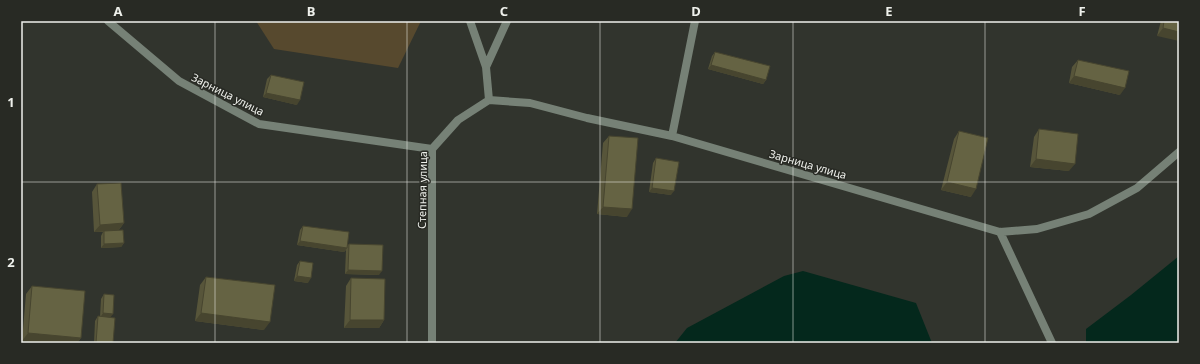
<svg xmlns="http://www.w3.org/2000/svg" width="1200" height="364" viewBox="0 0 1200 364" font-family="'Noto Sans',sans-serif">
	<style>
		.green { fill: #57492e }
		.water { fill: #04281c }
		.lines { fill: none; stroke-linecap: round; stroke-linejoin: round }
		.minor { stroke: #768176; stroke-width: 8 }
		.wall { fill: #57553a }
		.shaded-wall { fill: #47452f }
		.building { fill: #656343; stroke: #47452f }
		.grid { fill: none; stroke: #eef0eb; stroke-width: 1; stroke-opacity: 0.55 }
		.labels { text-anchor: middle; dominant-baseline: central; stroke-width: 3; stroke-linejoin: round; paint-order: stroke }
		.street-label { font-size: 11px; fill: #eef0eb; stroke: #282a24 }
		.neatline { fill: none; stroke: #eef0eb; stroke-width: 1.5 }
		.grid-label { font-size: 13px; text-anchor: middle; font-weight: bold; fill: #eef0eb }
	</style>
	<rect width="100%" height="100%" fill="#31342d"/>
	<!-- green -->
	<path class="green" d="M 256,21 L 421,21 L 398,68 L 274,49 Z"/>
	<!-- water -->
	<path class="water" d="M 1179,256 L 1179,343 L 1086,343 L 1086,329 L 1131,295 Z
		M 803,271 L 916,303 L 932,343 L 675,343 L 687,328 L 784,276 Z"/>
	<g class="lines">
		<!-- minor -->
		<path class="minor" d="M 108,21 L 179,81 L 259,124 L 432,149
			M 470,21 L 486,67
			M 489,100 L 530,103 L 587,118 L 672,136 L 1000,232 L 1037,229 L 1089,214 L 1137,188 L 1179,152
			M 672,136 L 695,21
			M 1000,232 L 1052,343
			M 432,343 L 432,149 L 458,120 L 489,100 L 486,67 L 507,21"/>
	</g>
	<!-- wall -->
	<path class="wall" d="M 1161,21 L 1179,21 L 1157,36 Z
		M 715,52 L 766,80 L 763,84 L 708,69 L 712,56 Z
		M 1078,60 L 1120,95 L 1069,83 L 1072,67 Z
		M 271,75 L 297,105 L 263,97 L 267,79 Z
		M 1039,129 L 1069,171 L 1030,167 L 1034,137 Z
		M 959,131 L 971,197 L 941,190 L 954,139 Z
		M 609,136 L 627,217 L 597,214 L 603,143 Z
		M 656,158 L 671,195 L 649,192 L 653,163 Z
		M 97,184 L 124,223 L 118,231 L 124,243 L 121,247 L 101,248 L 101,236 L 103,232 L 94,232 L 92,192 Z
		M 303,226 L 347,246 L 349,244 L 379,275 L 345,274 L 346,250 L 344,252 L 297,245 L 300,230 Z
		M 300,261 L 308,283 L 294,281 L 297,265 Z
		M 206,277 L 264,330 L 195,321 L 200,285 Z
		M 351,278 L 384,320 L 379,328 L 344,328 L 346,286 Z
		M 32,286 L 81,338 L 77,343 L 46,343 L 22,341 L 26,294 Z
		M 104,294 L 110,317 L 113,343 L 94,343 L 95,321 L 98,316 L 100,317 L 101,299 Z"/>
	<!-- shaded-wall -->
	<path class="shaded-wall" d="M 1163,28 L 1179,32 L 1179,41 L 1157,36 Z
		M 711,65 L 766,80 L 763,84 L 708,69 Z
		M 1074,76 L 1125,88 L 1120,95 L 1069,83 Z
		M 266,93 L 300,100 L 297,105 L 263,97 Z
		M 1036,159 L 1075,164 L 1069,171 L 1030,167 Z
		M 947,182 L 976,189 L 971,197 L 941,190 Z
		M 652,188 L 674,191 L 671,195 L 649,192 Z
		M 603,207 L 632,209 L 627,217 L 597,214 Z
		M 124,223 L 118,231 L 94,232 L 100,225 Z
		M 300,241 L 347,248 L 344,252 L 297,245 Z
		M 124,243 L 121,247 L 101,248 L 104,244 Z
		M 348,270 L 382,271 L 379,275 L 345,274 Z
		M 297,276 L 311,278 L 308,283 L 294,281 Z
		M 103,313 L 113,314 L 110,318 L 100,318 Z
		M 201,313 L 270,322 L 264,330 L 195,321 Z
		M 350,320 L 384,320 L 379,328 L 344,328 Z
		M 28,333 L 81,338 L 77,343 L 46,343 L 22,341 Z"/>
	<!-- building -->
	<path class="building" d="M 1164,21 L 1179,21 L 1179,32 L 1163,28 Z
		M 715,52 L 770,66 L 766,80 L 711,65 Z
		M 1078,60 L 1129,71 L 1125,88 L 1074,76 Z
		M 271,75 L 304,82 L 300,100 L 266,93 Z
		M 1039,129 L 1078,134 L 1075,164 L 1036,159 Z
		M 959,131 L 988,138 L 976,189 L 947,182 Z
		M 609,136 L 638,138 L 632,209 L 603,207 Z
		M 656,158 L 679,162 L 674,191 L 652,188 Z
		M 121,183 L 124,223 L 100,225 L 97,184 Z
		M 303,226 L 349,232 L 347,248 L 300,241 Z
		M 123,230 L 124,243 L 104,244 L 104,231 Z
		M 349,244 L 383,245 L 382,271 L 348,270 Z
		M 300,261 L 313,263 L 311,278 L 297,276 Z
		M 206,277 L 275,285 L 270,322 L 201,313 Z
		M 351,278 L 385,279 L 384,320 L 350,320 Z
		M 32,286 L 85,291 L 81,338 L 28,333 Z
		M 104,294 L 114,295 L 113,314 L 103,313 Z
		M 98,316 L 115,318 L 113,343 L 96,343 Z"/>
	<!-- grid -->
	<path class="grid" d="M 215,21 L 215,343M 407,21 L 407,343M 600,21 L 600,343M 793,21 L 793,343M 985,21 L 985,343M 21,182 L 1179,182"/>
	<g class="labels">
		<!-- street labels -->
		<g class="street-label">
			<text transform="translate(228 94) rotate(27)">Зарница улица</text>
			<text transform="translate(808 164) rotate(16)">Зарница улица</text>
			<text transform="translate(422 190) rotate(-89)">Степная улица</text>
		</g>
	</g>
	<!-- border -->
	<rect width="1200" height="364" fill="none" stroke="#282a24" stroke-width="44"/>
	<rect x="22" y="22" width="1156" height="320" class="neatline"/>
	<g class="grid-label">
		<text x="118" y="16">A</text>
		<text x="311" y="16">B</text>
		<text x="504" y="16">C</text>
		<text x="696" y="16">D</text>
		<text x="889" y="16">E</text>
		<text x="1082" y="16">F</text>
		<text x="11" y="107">1</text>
		<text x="11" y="267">2</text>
	</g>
</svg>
